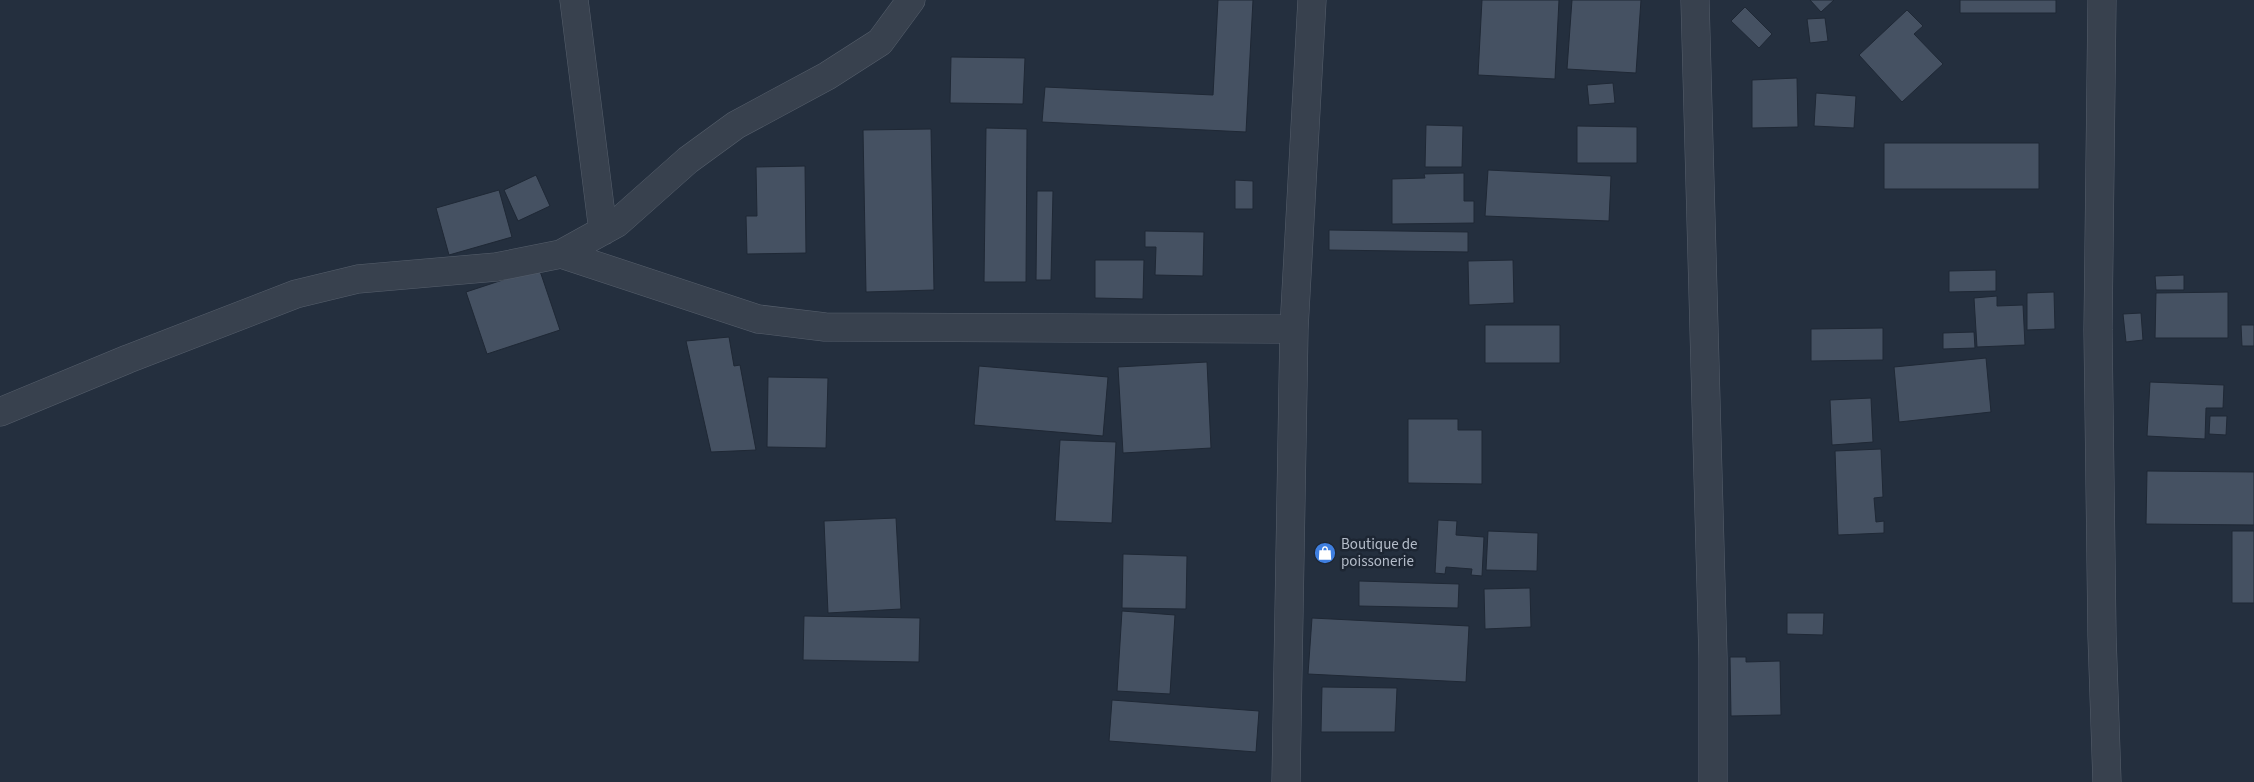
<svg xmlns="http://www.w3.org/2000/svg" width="2254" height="782" viewBox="0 0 2254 782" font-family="'Source Sans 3',sans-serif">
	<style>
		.building { fill: #455162; stroke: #1f2835 }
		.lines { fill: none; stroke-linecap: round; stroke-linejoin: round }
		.minor-casing { stroke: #565f6c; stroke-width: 29 }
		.minor { stroke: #38414e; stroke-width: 28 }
		.labels { text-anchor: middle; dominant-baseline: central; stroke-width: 5; stroke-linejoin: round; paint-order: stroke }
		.poi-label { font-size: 15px; fill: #b4bcc9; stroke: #1d2633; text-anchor: start }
	</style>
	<rect width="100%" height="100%" fill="#242f3e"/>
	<!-- building -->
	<path class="building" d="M 1218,0 L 1253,0 L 1246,132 L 1042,122 L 1045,87 L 1213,95 Z
		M 1482,0 L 1559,0 L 1555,79 L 1478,75 Z
		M 1572,0 L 1641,0 L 1636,73 L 1567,69 Z
		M 1810,0 L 1834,0 L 1821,12 Z
		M 1960,0 L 2056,0 L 2056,13 L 1960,13 Z
		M 1745,7 L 1772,34 L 1759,48 L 1731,21 Z
		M 1907,10 L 1923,26 L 1914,34 L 1943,64 L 1902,102 L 1859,55 Z
		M 1825,18 L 1828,41 L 1810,43 L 1807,19 Z
		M 951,57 L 1025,58 L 1023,104 L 950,103 Z
		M 1797,78 L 1798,127 L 1752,128 L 1752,80 Z
		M 1613,83 L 1615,103 L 1589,105 L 1587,85 Z
		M 1816,93 L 1856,96 L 1854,128 L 1814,126 Z
		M 1426,125 L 1463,126 L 1462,167 L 1425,167 Z
		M 1577,126 L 1637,127 L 1637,163 L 1577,163 Z
		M 986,128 L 1027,129 L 1026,282 L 984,282 Z
		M 931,129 L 934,290 L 866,292 L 863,130 Z
		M 1884,143 L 2039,143 L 2039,189 L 1884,189 Z
		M 805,166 L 806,253 L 747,254 L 746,216 L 757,216 L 756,167 Z
		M 1488,170 L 1611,176 L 1609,221 L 1485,216 Z
		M 1464,173 L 1464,201 L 1474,201 L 1474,223 L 1392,224 L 1392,179 L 1425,178 L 1424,174 Z
		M 536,175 L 550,206 L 518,221 L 504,190 Z
		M 1235,180 L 1253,181 L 1253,209 L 1235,209 Z
		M 499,190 L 512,237 L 449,255 L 436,208 Z
		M 1037,191 L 1053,191 L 1051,280 L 1036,280 Z
		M 1329,230 L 1468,232 L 1468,252 L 1329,250 Z
		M 1145,231 L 1204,232 L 1203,276 L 1155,275 L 1156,247 L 1145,247 Z
		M 1095,260 L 1144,260 L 1143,299 L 1095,298 Z
		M 1513,260 L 1514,303 L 1469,305 L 1468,261 Z
		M 539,268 L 560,330 L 487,354 L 466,292 Z
		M 1996,270 L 1996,291 L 1949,292 L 1949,271 Z
		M 2184,275 L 2184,290 L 2156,290 L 2155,276 Z
		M 2054,292 L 2055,329 L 2027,330 L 2027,293 Z
		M 2228,292 L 2228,338 L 2155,338 L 2156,293 Z
		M 1997,296 L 1997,306 L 2023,305 L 2025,345 L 1977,347 L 1974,298 Z
		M 2141,313 L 2143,340 L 2126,342 L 2123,314 Z
		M 1485,325 L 1560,325 L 1560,363 L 1485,363 Z
		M 2241,325 L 2254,325 L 2254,346 L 2242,346 Z
		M 1883,328 L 1883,360 L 1811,361 L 1811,329 Z
		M 1974,332 L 1975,348 L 1943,349 L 1943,333 Z
		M 729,337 L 734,366 L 740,365 L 756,450 L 711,452 L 686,341 Z
		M 1986,358 L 1991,412 L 1899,422 L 1894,367 Z
		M 1207,362 L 1211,448 L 1123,453 L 1118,367 Z
		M 979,366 L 1108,377 L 1103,436 L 974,425 Z
		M 768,377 L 828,378 L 826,448 L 767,447 Z
		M 2150,382 L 2224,385 L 2223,408 L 2206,408 L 2205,439 L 2147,436 Z
		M 1871,398 L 1873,442 L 1832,445 L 1830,400 Z
		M 2210,416 L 2227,416 L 2226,435 L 2209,434 Z
		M 1408,419 L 1458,419 L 1458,430 L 1482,430 L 1482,484 L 1408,483 Z
		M 1060,440 L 1116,442 L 1112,523 L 1055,521 Z
		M 1881,449 L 1883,497 L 1874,498 L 1876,522 L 1884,521 L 1884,533 L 1838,535 L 1835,451 Z
		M 2147,471 L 2254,472 L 2254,525 L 2146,524 Z
		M 896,518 L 901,609 L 828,613 L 824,521 Z
		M 1438,520 L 1457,521 L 1456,535 L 1484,537 L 1482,576 L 1471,575 L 1472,569 L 1446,567 L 1445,574 L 1435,573 Z
		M 1488,531 L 1538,533 L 1537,571 L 1486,570 Z
		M 2232,531 L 2254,531 L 2254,603 L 2232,603 Z
		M 1123,554 L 1187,556 L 1186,609 L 1122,608 Z
		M 1359,581 L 1459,584 L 1458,608 L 1359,606 Z
		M 1530,588 L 1531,627 L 1485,629 L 1484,589 Z
		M 1122,611 L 1175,615 L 1170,694 L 1117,691 Z
		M 1787,613 L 1824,613 L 1823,635 L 1787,634 Z
		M 804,616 L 920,618 L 919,662 L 803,660 Z
		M 1312,618 L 1469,626 L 1466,682 L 1308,674 Z
		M 1730,657 L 1746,657 L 1746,662 L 1780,661 L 1781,715 L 1731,716 Z
		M 1322,687 L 1397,688 L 1395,732 L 1321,732 Z
		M 1112,700 L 1259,711 L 1256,752 L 1109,741 Z"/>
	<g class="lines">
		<!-- minor casing -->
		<g class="minor-casing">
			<path id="minor" d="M 574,0 L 603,231
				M 1695,0 L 1713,658 L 1713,782
				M 2102,0 L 2098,330 L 2102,636 L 2107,782
				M 561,254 L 758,319 L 825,327 L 1294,329
				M 0,412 L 128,359 L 296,294 L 358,279 L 496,267 L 561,254 L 617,223 L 688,160 L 736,125 L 827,76 L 880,42 L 911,0
				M 1286,782 L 1294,329 L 1312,0"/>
		</g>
		<!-- minor -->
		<use href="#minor" class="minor"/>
	</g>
	<!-- icons -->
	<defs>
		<g id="shop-disc" transform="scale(1.125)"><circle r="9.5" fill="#3f7fe0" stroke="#1d2633"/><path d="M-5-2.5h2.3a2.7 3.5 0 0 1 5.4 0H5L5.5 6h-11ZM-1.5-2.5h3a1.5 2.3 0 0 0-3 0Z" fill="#fff"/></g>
	</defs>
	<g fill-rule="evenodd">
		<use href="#shop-disc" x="1325" y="553"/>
	</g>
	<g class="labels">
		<!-- poi labels -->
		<g class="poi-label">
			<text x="1341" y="544">Boutique de<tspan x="1341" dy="17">poissonerie</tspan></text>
		</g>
	</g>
</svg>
